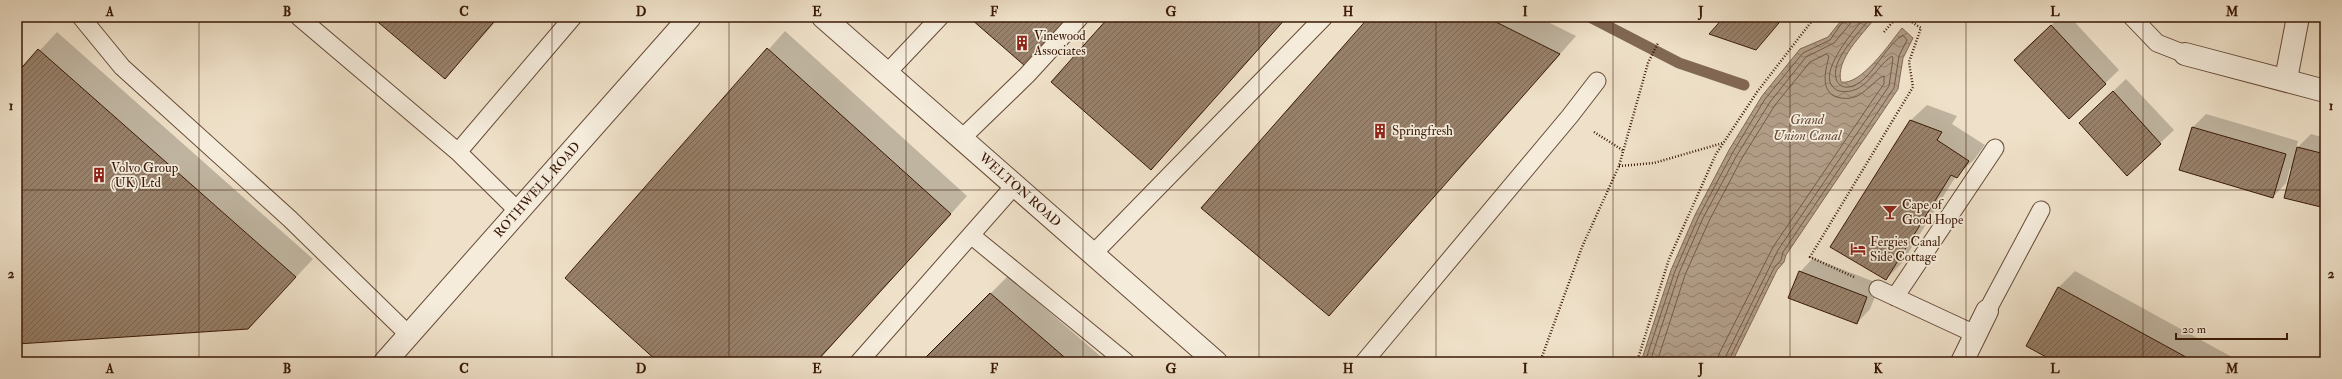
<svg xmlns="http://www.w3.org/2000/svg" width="2342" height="379" viewBox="0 0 2342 379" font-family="'IM FELL Double Pica',serif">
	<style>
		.water { fill: url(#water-waves); stroke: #816853 }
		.shadow { fill: #0003 }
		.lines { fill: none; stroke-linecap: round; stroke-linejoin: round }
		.shore { stroke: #755a46; stroke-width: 1 }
		.stream { stroke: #816853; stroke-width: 11 }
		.building { fill: url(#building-hatch); stroke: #391806 }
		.lane-casing { stroke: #664a37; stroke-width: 19 }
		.street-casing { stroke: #664a37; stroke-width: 24 }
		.path { stroke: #391806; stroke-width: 2.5; stroke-dasharray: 1 2; stroke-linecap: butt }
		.lane { stroke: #f5ecdc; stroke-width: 17 }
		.street { stroke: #f5ecdc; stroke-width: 22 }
		.grid { fill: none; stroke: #391806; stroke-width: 1; stroke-opacity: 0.55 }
		.labels { text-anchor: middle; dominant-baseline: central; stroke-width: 3.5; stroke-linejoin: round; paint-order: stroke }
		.poi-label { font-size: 13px; fill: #391806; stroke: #f5ecdc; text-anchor: start }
		.street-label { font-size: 13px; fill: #391806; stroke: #f5ecdc }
		.water-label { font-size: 14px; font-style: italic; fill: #694d3a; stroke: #f5ecdc }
		.neatline { fill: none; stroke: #391806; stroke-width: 1.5 }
		.grid-label { font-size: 13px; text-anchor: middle; font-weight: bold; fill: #391806 }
	</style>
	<defs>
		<pattern id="water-waves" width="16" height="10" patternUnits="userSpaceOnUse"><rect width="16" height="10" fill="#b19d87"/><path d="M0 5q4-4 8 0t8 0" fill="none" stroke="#917f6c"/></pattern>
		<pattern id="building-hatch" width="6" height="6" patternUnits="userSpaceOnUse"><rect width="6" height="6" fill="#98816b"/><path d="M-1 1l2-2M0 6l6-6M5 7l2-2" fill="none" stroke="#7d6956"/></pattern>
	</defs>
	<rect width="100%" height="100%" fill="#efe1c9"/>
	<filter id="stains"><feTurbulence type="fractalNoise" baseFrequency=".005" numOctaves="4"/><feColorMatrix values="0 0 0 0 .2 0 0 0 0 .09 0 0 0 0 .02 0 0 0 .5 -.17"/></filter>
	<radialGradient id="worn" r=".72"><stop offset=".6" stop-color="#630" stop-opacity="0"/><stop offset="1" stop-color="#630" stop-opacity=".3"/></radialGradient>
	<!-- water -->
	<path class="water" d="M 1844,17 L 1876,17 C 1863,34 1835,59 1841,82 C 1861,86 1890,43 1902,28 L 1913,38 L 1903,58 L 1898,89 L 1786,255 L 1784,262 L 1777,270 L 1732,362 L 1641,362 L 1671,270 L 1695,215 L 1729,150 L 1762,96 L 1800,49 L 1828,37 Z"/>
	<!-- shadow -->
	<path class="shadow" d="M 374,17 L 500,17 L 445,78 Z
		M 1110,17 L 1287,17 L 1151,169 Z
		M 1370,17 L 1538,17 L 1576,36 L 1329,315 Z
		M 1725,17 L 1784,17 L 1756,48 Z
		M 2060,17 L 2070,17 L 2119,70 L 2069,118 L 2029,46 Z
		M 785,31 L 967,196 L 817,362 L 660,362 L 567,278 Z
		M 57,32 L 313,259 L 248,328 L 17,343 L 17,75 Z
		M 2126,79 L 2174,130 L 2127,174 L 2080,123 Z
		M 1927,105 L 1957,116 L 1952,124 L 1985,145 L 1973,161 L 1956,176 L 1902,263 L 1886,279 L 1910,121 Z
		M 2206,114 L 2298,141 L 2296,149 L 2311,134 L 2325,138 L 2325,207 L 2290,168 L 2286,183 L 2273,197 L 2193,127 Z
		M 1813,258 L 1880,284 L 1870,309 L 1857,323 L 1800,272 Z
		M 2075,271 L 2241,362 L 2057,362 L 2027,345 L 2059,287 Z
		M 1008,276 L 1107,362 L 922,362 Z"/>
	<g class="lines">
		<!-- shore -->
		<path class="shore" d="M 1645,362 L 1675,271 L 1699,216 L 1733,152 L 1765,99 L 1803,53 L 1830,40 L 1846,17
			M 1650,362 L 1679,273 L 1703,218 L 1737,155 L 1770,102 L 1806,57 L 1834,43 L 1850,24 L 1851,17
			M 1657,362 L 1685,275 L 1709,221 L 1742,158 L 1775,105 L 1810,62 L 1826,54 L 1829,56 C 1825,72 1819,94 1841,98 C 1847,99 1854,98 1859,95 C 1867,91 1878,77 1884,76 L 1884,84 L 1874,98 L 1773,247 L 1719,354 L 1717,362
			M 1723,362 L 1778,250 L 1889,86 L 1893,58 L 1892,56 C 1874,68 1866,96 1839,91 C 1810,80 1855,29 1865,17
			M 1728,362 L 1774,268 L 1781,260 L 1783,252 L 1894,88 L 1899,56 L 1907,40 L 1903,35 C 1889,43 1877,67 1864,79 C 1841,99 1827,79 1841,56 C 1849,42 1861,30 1871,17"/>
		<!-- stream -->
		<path class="stream" d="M 1590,17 L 1679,63 L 1744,85"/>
	</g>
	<!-- building -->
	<path class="building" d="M 372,17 L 498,17 L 445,79 Z
		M 973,17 L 1068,17 L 1025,66 L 971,19 Z
		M 1109,17 L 1287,17 L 1151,170 L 1051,82 Z
		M 1369,17 L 1486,17 L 1560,54 L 1329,316 L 1201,208 Z
		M 1724,17 L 1784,17 L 1756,50 L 1709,34 Z
		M 2051,25 L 2106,84 L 2069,119 L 2014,60 Z
		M 767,48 L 951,214 L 816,362 L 658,362 L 565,278 Z
		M 38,49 L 296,277 L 248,329 L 17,344 L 17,73 Z
		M 2113,91 L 2161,144 L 2127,176 L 2079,123 Z
		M 1910,120 L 1942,132 L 1937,140 L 1969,161 L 1957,178 L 1951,175 L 1886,280 L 1830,247 Z
		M 2192,127 L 2286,154 L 2273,198 L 2179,170 Z
		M 2297,147 L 2325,154 L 2325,208 L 2284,198 Z
		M 1799,271 L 1867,297 L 1857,324 L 1788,298 Z
		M 2058,287 L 2195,362 L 2055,362 L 2026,346 Z
		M 990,293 L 1070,362 L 921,362 Z"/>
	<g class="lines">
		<!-- lane casing -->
		<g class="lane-casing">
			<path id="lane" d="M 81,17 L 122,67 L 290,219 L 409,335
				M 299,17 L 458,152 L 518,211
				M 2132,17 L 2157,43 L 2185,54
				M 887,73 L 940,17
				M 961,139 L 1027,75 L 1080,17
				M 458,152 L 573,17
				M 972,236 L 1126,362
				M 1092,255 L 1324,17
				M 1878,289 L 1975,334
				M 1895,297 L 1995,148
				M 1987,311 L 2041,210
				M 859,362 L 1014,186
				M 1364,362 L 1570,116 L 1597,81"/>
		</g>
		<!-- street casing -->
		<g class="street-casing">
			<g id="street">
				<path id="s1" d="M 823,17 L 1216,362"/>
				<path d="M 2185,54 L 2325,91"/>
				<path d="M 2286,79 L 2298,17"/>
				<path id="s2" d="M 385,362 L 690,17"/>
				<path d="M 1962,362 L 1987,311"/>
			</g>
		</g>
		<!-- path -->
		<path class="path" d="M 1884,32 L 1897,17
			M 1594,132 L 1624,151
			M 1619,166 L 1654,163 L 1723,143
			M 1854,277 L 1810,257 L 1913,87 L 1909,62 L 1921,28 L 1904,17
			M 1540,362 L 1582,247 L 1619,166 L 1648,63 L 1658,43
			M 1637,362 L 1669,259 L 1716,154 L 1757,92 L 1815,17"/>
		<!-- lane -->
		<use href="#lane" class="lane"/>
		<!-- street -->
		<use href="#street" class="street"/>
	</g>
	<!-- grid -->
	<path class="grid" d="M 199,17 L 199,362M 376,17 L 376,362M 552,17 L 552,362M 729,17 L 729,362M 906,17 L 906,362M 1083,17 L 1083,362M 1259,17 L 1259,362M 1436,17 L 1436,362M 1613,17 L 1613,362M 1790,17 L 1790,362M 1966,17 L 1966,362M 2143,17 L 2143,362M 17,190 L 2325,190"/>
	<!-- icons -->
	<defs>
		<g id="building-bare" transform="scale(1.2)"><path d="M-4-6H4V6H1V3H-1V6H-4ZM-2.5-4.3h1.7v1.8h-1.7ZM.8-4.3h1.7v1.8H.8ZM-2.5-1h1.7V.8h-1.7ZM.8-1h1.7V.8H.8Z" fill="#8f2418" stroke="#f5ecdc" stroke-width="2.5" paint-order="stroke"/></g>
		<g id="bar-bare" transform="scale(1.2)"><path d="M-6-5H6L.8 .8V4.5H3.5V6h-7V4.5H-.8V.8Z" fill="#8f2418" stroke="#f5ecdc" stroke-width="2.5" paint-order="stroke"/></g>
		<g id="hotel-bare" transform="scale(1.2)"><path d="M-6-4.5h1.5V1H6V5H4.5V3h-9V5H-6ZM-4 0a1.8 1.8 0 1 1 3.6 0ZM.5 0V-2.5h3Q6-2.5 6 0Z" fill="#8f2418" stroke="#f5ecdc" stroke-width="2.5" paint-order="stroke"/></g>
	</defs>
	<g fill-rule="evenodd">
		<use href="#building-bare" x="1022" y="43"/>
		<use href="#building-bare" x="1380" y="131"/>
		<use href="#building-bare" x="99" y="175"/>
		<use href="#bar-bare" x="1890" y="212"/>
		<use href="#hotel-bare" x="1858" y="249"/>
	</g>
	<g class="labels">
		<!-- poi labels -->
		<g class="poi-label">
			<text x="1034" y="36">Vinewood<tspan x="1034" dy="15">Associates</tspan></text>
			<text x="1392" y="131">Springfresh</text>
			<text x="111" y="168">Volvo Group<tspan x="111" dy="15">(UK) Ltd</tspan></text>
			<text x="1902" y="205">Cape of<tspan x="1902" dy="15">Good Hope</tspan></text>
			<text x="1870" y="242">Fergies Canal<tspan x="1870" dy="15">Side Cottage</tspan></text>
		</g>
		<!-- street labels -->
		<g class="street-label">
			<text stroke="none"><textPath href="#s2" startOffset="230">ROTHWELL ROAD</textPath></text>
			<text stroke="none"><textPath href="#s1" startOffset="262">WELTON ROAD</textPath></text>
		</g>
		<!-- water labels -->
		<g class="water-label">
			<text x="1807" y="119">Grand<tspan x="1807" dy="16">Union Canal</tspan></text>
		</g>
	</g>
	<!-- margin -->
	<rect width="2342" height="379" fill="none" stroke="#efe1c9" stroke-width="44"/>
	<!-- scale -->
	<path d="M2176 333v6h111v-6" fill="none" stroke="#391806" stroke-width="2"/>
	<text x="2182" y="333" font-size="12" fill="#391806" stroke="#f5ecdc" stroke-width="3" paint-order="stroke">20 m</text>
	<rect x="22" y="22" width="2298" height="335" class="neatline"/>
	<g class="grid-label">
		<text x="110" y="16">A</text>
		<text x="287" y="16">B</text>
		<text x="464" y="16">C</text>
		<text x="641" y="16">D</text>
		<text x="817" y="16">E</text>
		<text x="994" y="16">F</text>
		<text x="1171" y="16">G</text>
		<text x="1348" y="16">H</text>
		<text x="1525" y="16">I</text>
		<text x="1701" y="16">J</text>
		<text x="1878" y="16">K</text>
		<text x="2055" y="16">L</text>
		<text x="2232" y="16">M</text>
		<text x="11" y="110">1</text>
		<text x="2331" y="110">1</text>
		<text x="11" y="278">2</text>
		<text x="2331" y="278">2</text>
		<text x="110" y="373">A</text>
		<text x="287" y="373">B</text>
		<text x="464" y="373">C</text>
		<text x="641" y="373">D</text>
		<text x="817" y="373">E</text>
		<text x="994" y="373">F</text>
		<text x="1171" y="373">G</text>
		<text x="1348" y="373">H</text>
		<text x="1525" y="373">I</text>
		<text x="1701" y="373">J</text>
		<text x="1878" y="373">K</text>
		<text x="2055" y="373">L</text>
		<text x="2232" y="373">M</text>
	</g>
	<rect width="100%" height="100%" filter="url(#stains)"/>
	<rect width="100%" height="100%" fill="url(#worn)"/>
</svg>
